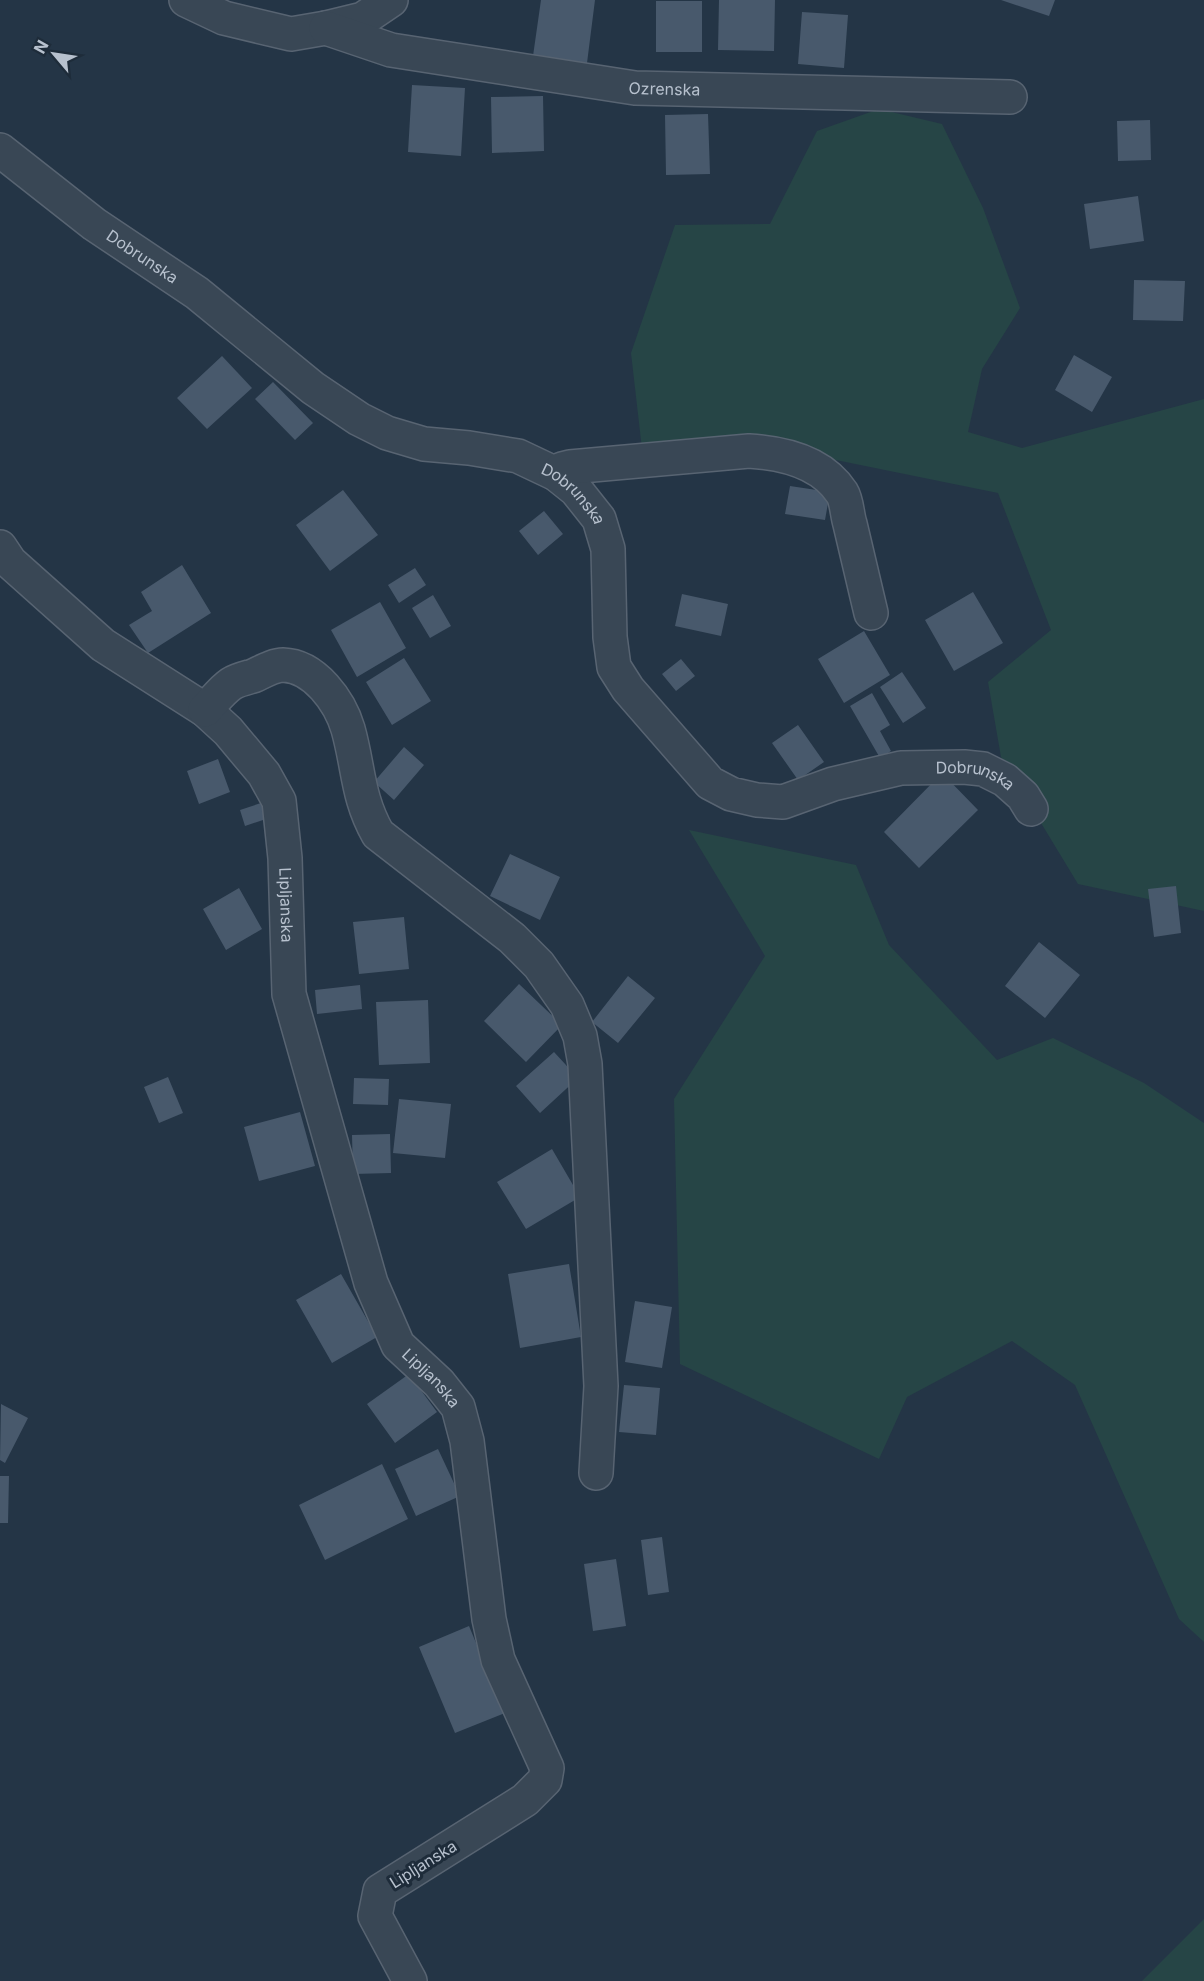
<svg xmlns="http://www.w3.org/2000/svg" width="1204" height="1981" viewBox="0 0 1204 1981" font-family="Inter,sans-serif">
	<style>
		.green { fill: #264546 }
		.building { fill: #48596c }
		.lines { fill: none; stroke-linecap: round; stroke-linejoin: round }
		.minor-casing { stroke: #586472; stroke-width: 36 }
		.minor { stroke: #394755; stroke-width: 33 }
		.labels { text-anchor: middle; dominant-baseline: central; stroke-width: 6; stroke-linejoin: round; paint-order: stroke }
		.street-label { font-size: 16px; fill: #b7c1ce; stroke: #1e2c3a }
	</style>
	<rect width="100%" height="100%" fill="#243546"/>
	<!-- green -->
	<path class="green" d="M 879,109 L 942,124 L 983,208 L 1020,308 L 982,369 L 968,432 L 1022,448 L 1204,399 L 1204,911 L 1078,884 L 1001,757 L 988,682 L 1051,630 L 998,493 L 762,445 L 642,449 L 631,353 L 675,225 L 770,224 L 817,131 Z
		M 689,830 L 856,865 L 889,945 L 997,1060 L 1053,1038 L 1144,1083 L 1204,1123 L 1204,1642 L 1179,1619 L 1075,1385 L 1012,1341 L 907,1397 L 879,1459 L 680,1364 L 674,1099 L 765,956 Z
		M 1204,1919 L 1204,1981 L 1142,1981 Z"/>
	<!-- building -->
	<path class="building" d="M 541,0 L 595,0 L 587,63 L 533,56 Z
		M 719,0 L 775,0 L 774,51 L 718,50 Z
		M 1001,0 L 1055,0 L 1049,16 Z
		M 656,1 L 702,1 L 702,52 L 656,52 Z
		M 802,12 L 848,15 L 844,68 L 798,64 Z
		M 412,85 L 465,88 L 461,156 L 408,152 Z
		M 543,96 L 544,151 L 492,153 L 491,97 Z
		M 708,114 L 710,174 L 666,175 L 665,115 Z
		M 1150,120 L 1151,160 L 1118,161 L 1117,121 Z
		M 1138,196 L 1144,241 L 1090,249 L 1084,204 Z
		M 1134,280 L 1185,281 L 1183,321 L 1133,320 Z
		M 1074,355 L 1112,377 L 1092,412 L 1055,390 Z
		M 222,356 L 252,388 L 207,429 L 177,398 Z
		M 273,382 L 313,423 L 295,440 L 255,399 Z
		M 790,486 L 830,492 L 825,520 L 785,514 Z
		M 343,490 L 378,535 L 330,571 L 296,525 Z
		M 544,511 L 563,534 L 538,555 L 519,531 Z
		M 182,565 L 211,613 L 148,653 L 129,625 L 152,611 L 141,592 Z
		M 415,568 L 426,585 L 399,603 L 388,585 Z
		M 973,592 L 1003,643 L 954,671 L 925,620 Z
		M 682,594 L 728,604 L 721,636 L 675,626 Z
		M 433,595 L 451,626 L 430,638 L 412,608 Z
		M 380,602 L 406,648 L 357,677 L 331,630 Z
		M 864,631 L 890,675 L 844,703 L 818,659 Z
		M 404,658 L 431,701 L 392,725 L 366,682 Z
		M 681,659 L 695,676 L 676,691 L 662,674 Z
		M 902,672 L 926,708 L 903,723 L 880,687 Z
		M 872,693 L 890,725 L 880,731 L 891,751 L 880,758 L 850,706 Z
		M 798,725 L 824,762 L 798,780 L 772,743 Z
		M 404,747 L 424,765 L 394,800 L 374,782 Z
		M 218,759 L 230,792 L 199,804 L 187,771 Z
		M 942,773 L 978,810 L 919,868 L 884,832 Z
		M 264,802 L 269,818 L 245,826 L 240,810 Z
		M 510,854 L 560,877 L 540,920 L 490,896 Z
		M 1176,886 L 1181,933 L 1154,937 L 1148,889 Z
		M 239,888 L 262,929 L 226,950 L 203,909 Z
		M 404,917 L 409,969 L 359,974 L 353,922 Z
		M 1039,942 L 1080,975 L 1045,1018 L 1005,986 Z
		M 628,976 L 655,998 L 618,1043 L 592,1022 Z
		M 519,984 L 562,1025 L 526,1062 L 484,1021 Z
		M 360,985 L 362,1009 L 317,1014 L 315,990 Z
		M 428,1000 L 430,1063 L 379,1065 L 376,1002 Z
		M 554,1052 L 578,1078 L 540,1113 L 516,1086 Z
		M 168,1077 L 183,1113 L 159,1123 L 144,1087 Z
		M 354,1078 L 389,1079 L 388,1105 L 353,1104 Z
		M 399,1099 L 451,1104 L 445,1158 L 393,1153 Z
		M 300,1112 L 315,1166 L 259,1181 L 244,1127 Z
		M 390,1134 L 391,1173 L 353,1174 L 352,1135 Z
		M 552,1149 L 580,1197 L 526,1229 L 497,1182 Z
		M 569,1264 L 581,1337 L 520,1348 L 508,1274 Z
		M 341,1274 L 377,1337 L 332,1363 L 296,1300 Z
		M 635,1301 L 672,1307 L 662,1368 L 625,1362 Z
		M 409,1374 L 437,1412 L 395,1443 L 367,1404 Z
		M 624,1385 L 660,1388 L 656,1435 L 619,1432 Z
		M 1,1404 L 28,1418 L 5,1463 L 0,1460 Z
		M 438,1449 L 460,1496 L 416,1516 L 395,1469 Z
		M 382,1464 L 408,1519 L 325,1560 L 299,1505 Z
		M 0,1476 L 9,1476 L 8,1523 L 0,1523 Z
		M 662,1537 L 669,1592 L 648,1595 L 641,1540 Z
		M 616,1559 L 626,1626 L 593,1631 L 584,1564 Z
		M 469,1626 L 505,1713 L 455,1733 L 419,1647 Z"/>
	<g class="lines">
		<!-- minor casing -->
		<g class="minor-casing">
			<g id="minor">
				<path d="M 186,0 L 224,18 L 291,34 L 326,28 L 363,19 L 391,0"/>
				<path id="s1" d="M 326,28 L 391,50 L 635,88 L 1010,97"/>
				<path id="s2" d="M 0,150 L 94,224 L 197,293 L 313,388 L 359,419 L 387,433 L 424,444 L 469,448 L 518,456 L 556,474 L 576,490 L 599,519 L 608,549 L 610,637 L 614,667 L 628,689 L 710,783 L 731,794 L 757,800 L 783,802 L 833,784 L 901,768 L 964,767 L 983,769 L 1005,780 L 1023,796 L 1031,809"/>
				<path d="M 556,474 L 562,469 L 570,467 L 749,451 C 783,453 822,462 842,493 C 847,501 847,515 850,524 C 857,554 864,584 871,613"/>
				<path id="s3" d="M 0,547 L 10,562 L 103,645 L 205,710 L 228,731 L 264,774 L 279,801 L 285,858 L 289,994 L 371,1283 L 398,1345 L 439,1383 L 458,1407 L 467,1441 L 489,1619 L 498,1660 L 547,1768 L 545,1780 L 525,1800 L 380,1891 L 375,1916 L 410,1981"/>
				<path d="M 205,710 C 213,702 222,690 231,684 C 237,680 246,678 253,676 C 262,672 274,665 283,665 C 315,666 340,702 348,729 C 359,768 357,797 378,834 L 512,938 L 539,965 L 567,1005 L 580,1036 L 585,1064 L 601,1386 L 596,1473"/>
			</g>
		</g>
		<!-- minor -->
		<use href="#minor" class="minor"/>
	</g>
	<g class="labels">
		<!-- street labels -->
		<g class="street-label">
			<text stroke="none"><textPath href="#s1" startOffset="345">Ozrenska</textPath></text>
			<text stroke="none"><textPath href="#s2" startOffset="178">Dobrunska</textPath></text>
			<text stroke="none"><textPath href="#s2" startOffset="682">Dobrunska</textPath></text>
			<text stroke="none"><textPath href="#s2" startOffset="1294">Dobrunska</textPath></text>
			<text stroke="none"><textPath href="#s3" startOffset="486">Lipljanska</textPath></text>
			<text stroke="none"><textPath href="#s3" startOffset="990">Lipljanska</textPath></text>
			<text transform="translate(423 1864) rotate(-32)">Lipljanska</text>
		</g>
	</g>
	<!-- north arrow -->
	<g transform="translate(54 54) rotate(299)" stroke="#1e2c3a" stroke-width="4.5" paint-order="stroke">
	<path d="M0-4.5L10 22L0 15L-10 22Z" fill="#b7c1ce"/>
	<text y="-9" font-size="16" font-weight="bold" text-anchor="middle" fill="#b7c1ce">N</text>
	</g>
</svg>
